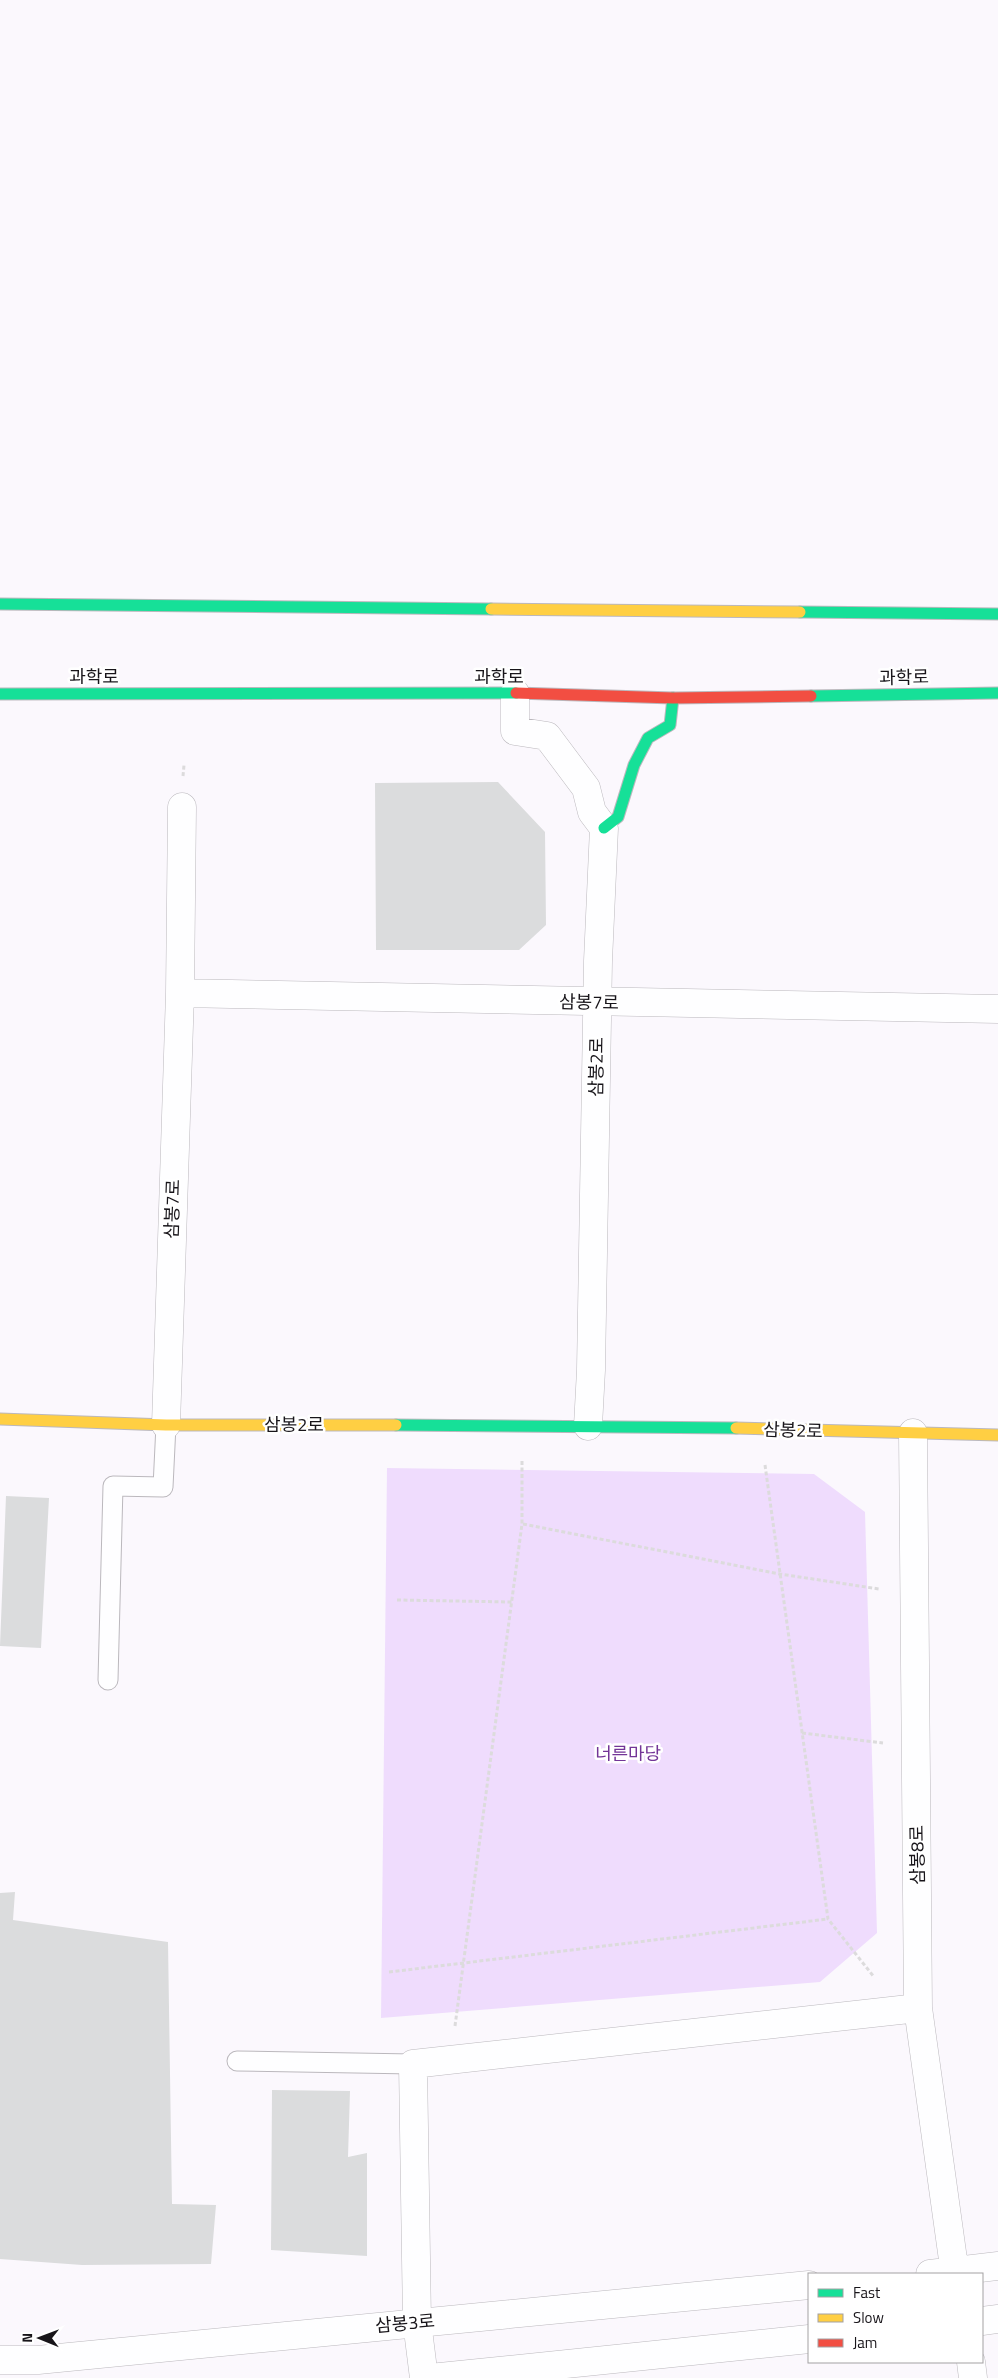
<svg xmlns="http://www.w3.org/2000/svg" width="998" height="2378" viewBox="0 0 998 2378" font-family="'Titillium Web','Noto Sans KR',sans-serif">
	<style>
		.green { fill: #efdcfd }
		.building { fill: #dbdcdd }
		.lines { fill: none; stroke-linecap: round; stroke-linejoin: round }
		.lane-casing { stroke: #bbb8bd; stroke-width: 21 }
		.street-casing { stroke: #bbb8bd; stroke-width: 29 }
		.fast-casing { stroke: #bbb8bd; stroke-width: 13 }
		.slow-casing { stroke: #bbb8bd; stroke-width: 13 }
		.jam-casing { stroke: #bbb8bd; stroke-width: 13 }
		.path { stroke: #dcdbdc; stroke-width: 3; stroke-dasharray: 4 2.5; stroke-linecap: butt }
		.lane { stroke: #fefeff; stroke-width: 19 }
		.street { stroke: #fefeff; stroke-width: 28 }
		.fast { stroke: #16e098; stroke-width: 11 }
		.slow { stroke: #ffcf43; stroke-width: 11 }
		.jam { stroke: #f24e42; stroke-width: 11 }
		.labels { text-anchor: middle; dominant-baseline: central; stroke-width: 5; stroke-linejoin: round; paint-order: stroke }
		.street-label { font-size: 18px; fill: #18151a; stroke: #fff }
		.park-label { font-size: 18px; fill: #733597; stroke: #fff }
	</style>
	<rect width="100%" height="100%" fill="#fbf8fd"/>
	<!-- green -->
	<path class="green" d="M 387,1468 L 814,1474 L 865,1512 L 877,1933 L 820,1982 L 381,2018 Z"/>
	<!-- building -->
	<path class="building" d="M 498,782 L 545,832 L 546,925 L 519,950 L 376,950 L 375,783 Z
		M 6,1496 L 49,1498 L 41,1648 L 0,1646 Z
		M 15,1892 L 13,1920 L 168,1942 L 172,2204 L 216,2205 L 211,2264 L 82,2265 L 0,2259 L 0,1893 Z
		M 272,2090 L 350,2091 L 348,2157 L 367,2153 L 367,2256 L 271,2250 Z"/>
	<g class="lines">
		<!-- lane casing -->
		<g class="lane-casing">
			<path id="lane" d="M 108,1680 L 113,1486 L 163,1487 L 166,1425
				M 237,2061 L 413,2064"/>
		</g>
		<!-- street casing -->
		<g class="street-casing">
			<path id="street" d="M 515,693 L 515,731 L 547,736 L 586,788 L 592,812 L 604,828 L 598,961 L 591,1370 L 588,1426
				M 180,993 L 998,1009
				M 166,1425 L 180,993 L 182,807
				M 913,1433 L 918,2008 L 955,2274
				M 930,2274 L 998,2266
				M 982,2321 L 998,2319
				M 0,2360 L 38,2360 L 809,2285
				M 971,2362 L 973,2378
				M 424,2378 L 417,2322 L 413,2064 L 918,2008
				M 430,2378 L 809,2339"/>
		</g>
		<!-- fast casing -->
		<g class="fast-casing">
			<path id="fast" d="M 0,604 L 491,609
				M 800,612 L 998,614
				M 0,694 L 516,693
				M 811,696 L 998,693
				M 604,828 L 618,817 L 634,765 L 648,738 L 670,725 L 673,698
				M 396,1425 L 736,1428"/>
		</g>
		<!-- slow casing -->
		<g class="slow-casing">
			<path id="slow" d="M 491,609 L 800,612
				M 0,1419 L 166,1425 L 396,1425
				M 736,1428 L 998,1435"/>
		</g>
		<!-- jam casing -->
		<g class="jam-casing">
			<path id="jam" d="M 516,693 L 673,698 L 811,696"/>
		</g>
		<!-- path -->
		<path class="path" d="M 183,776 L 184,765
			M 765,1465 L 828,1919 L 874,1977
			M 523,1524 L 780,1574 L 879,1589
			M 397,1600 L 512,1602
			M 802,1733 L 883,1743
			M 389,1972 L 828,1919
			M 455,2026 L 522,1524 L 522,1461"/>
		<!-- lane -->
		<use href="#lane" class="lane"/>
		<!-- street -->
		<use href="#street" class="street"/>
		<!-- fast -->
		<use href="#fast" class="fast"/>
		<!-- slow -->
		<use href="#slow" class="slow"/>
		<!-- jam -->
		<use href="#jam" class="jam"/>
	</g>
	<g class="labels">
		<!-- street labels -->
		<g class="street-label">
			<text x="94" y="676">과학로</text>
			<text x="499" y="676">과학로</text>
			<text transform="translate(904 677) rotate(-1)">과학로</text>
			<text transform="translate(589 1002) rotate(1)">삼봉7로</text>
			<text transform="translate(596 1067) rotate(-89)">삼봉2로</text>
			<text transform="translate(172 1209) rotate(-88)">삼봉7로</text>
			<text x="294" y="1424">삼봉2로</text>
			<text transform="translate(793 1430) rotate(2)">삼봉2로</text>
			<text transform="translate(917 1855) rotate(-91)">삼봉8로</text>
			<text transform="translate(405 2323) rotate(-5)">삼봉3로</text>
		</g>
		<!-- park labels -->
		<g class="park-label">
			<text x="628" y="1753">너른마당</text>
		</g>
	</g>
	<!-- legend -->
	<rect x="808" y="2273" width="175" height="90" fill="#ffffff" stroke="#a3a1a3"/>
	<rect x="818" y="2289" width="25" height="8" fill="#16e098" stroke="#a3a1a3"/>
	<text x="853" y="2298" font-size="15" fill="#18151a">Fast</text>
	<rect x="818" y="2314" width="25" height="8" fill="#ffcf43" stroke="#a3a1a3"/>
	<text x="853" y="2323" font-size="15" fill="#18151a">Slow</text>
	<rect x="818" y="2339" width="25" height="8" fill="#f24e42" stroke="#a3a1a3"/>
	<text x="853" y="2348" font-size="15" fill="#18151a">Jam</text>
	<!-- north arrow -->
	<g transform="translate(40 2338) rotate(271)" stroke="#ffffff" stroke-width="4" paint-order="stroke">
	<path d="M0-4L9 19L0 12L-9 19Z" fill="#18151a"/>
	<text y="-8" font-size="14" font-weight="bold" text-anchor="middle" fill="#18151a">N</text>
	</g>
</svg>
